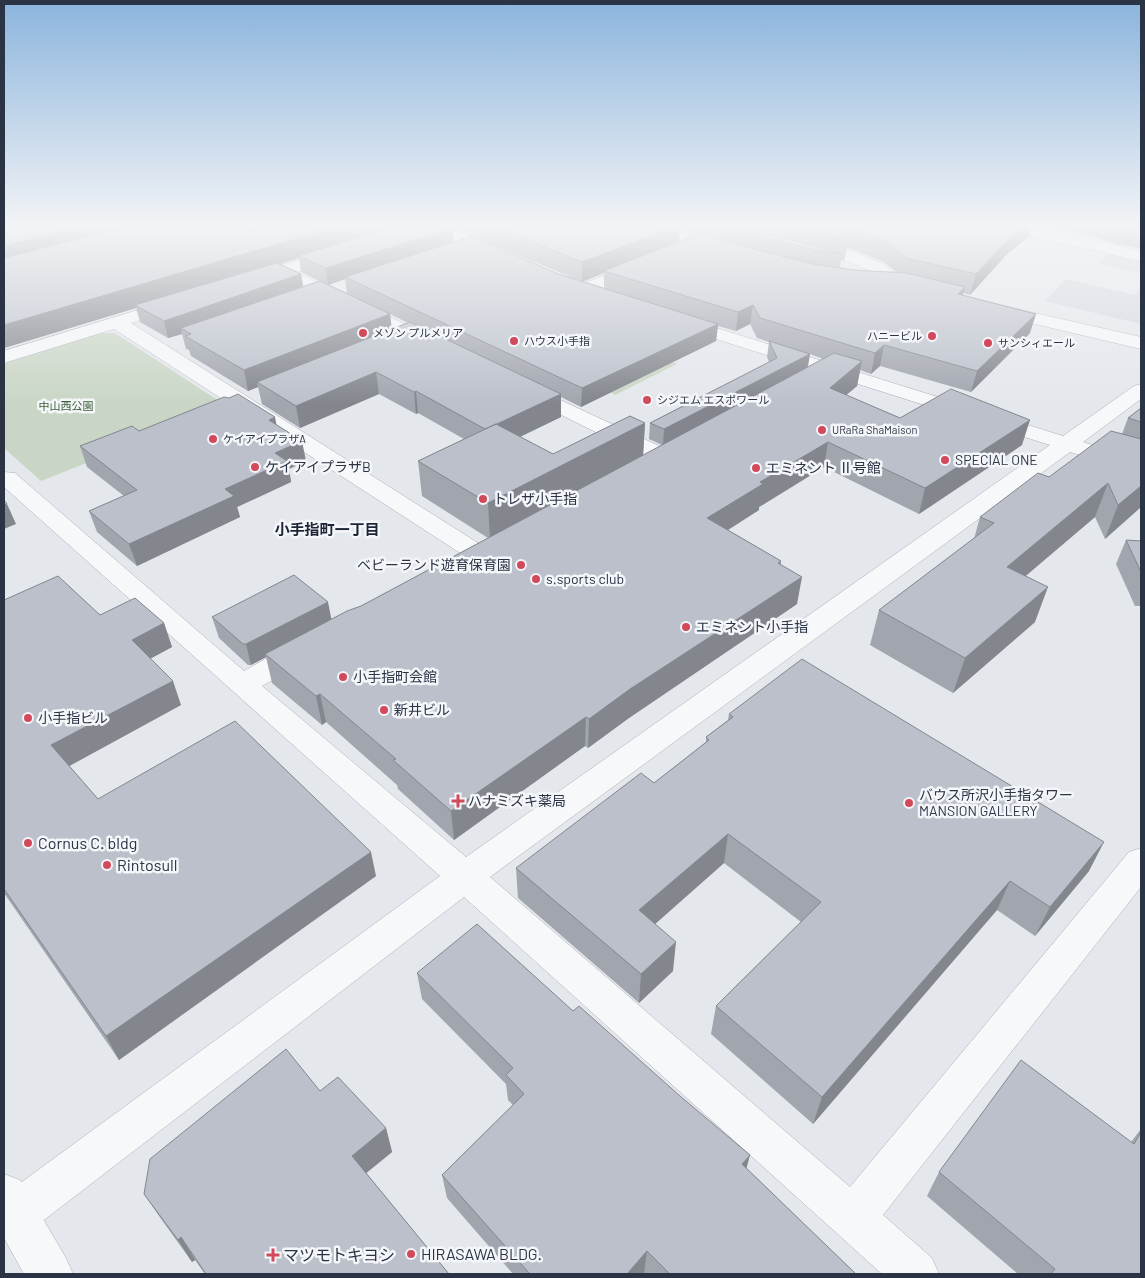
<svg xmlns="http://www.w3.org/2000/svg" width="1145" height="1278" font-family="Barlow,'Noto Sans JP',sans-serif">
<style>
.built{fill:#d2d6de}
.green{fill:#c9d6c5}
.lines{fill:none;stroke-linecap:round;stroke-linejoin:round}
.minor-casing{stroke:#a9aeb7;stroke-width:1}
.tertiary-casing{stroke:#a9aeb7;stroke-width:1}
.minor{fill:#f7f8fa;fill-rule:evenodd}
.tertiary{fill:#f7f8fa;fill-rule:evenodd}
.wall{fill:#a1a5ae;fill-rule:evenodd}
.shaded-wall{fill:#83868d}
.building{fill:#bbc0ca;stroke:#83868d}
.poi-dot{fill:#d1495b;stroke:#f4f6f9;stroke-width:2}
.labels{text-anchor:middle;stroke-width:5;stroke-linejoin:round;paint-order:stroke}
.far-poi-label{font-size:11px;fill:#2b3445;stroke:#f4f6f9;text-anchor:start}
.far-park-label{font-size:11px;fill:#3f6138;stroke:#f4f6f9}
.poi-label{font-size:14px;fill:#2b3445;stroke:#f4f6f9;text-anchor:start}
.neighbourhood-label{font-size:15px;font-weight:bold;fill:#1d2536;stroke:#f4f6f9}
.near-poi-label{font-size:16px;fill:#2b3445;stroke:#f4f6f9;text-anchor:start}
</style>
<rect width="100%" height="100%" fill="#e4e7ec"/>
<!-- built -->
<path class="built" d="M1110,251L1141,258V273L1099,264Z
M1066,279L1135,295L1141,288V324L1045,301Z"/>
<!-- green -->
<path class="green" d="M97,333H115L228,407L41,481L4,448V363Z
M667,360L677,364L615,395L606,390Z"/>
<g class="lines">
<defs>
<path id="minor" d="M420,225H441L502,251L504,254L502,257H490L423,228Z
M635,225H658L726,247L728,250L726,253H714L638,228Z
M734,225H758L856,253L883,264L908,285L906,289C890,293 880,274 866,269C825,251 780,241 737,228Z
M996,225H1024L1141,251V261L1004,230L999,228Z
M337,249L343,251L345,254L343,257L296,272L438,340L440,344L438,348L431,350L424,348L280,276L254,284L248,283L246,279L248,275Z
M637,263L643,265L645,268L643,271L589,294L583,295L577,294L574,290L577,286Z
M174,299L180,300L183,304L180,308L131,323L489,550L492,555L489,560L480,562L471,560L114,329L4,363V351Z
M681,317L1063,436L1134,386L1141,384V399L1083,442L1141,460V474L1070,452L490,877L850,1187L1129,852L1141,848V887L883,1215L932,1258L939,1274H882L464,897L31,1230L15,1236L4,1232V1195L440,876L4,487V472L15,473L244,671C264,661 290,639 312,645L316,652L312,659L262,686L466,857L1050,445L675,326L672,322L675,318Z
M528,385L672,452L675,457L672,462L664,464L656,462L521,395L518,391L521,387Z"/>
<path id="tertiary" d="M999,305L1141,337V349L993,314L990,310L993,306Z
M4,1174L20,1180L66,1258L73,1274H24L4,1238Z"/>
</defs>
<!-- minor casing -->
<use href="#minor" class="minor-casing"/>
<!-- tertiary casing -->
<use href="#tertiary" class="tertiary-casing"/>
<!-- minor -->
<use href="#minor" class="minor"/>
<!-- tertiary -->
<use href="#tertiary" class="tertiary"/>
</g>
<!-- wall -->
<path class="wall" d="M4,225H1031L1028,237L1007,254L970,295L963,293V295L1030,333L971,392L880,366L871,374L860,370L857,386L846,395L900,418L1022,445L919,514L824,467L759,507V510L728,530L781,561V565L797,604L629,718L588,748L585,746L454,840L398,789L397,785L326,722L322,725L272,683L266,657L251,665H248L219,638L212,617L331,619L361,606L488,538L422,496L418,461L464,439L418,413L416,414L379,394L300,428L262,404L258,387L248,391L191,356L189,350L186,349L182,334L168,338L140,322L136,308L4,348ZM448,226L573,278L454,242ZM680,230L695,235L679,241ZM847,248L857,251L884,262L896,272L854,270L840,268L841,260L844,261ZM299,258L301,272L319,281L303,286L301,274L280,264ZM604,273V288L583,281ZM345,279L347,293L329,285ZM390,314L408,323L392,329ZM750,324L757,338L769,342L767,357L769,362L650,423L649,439L662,445L643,455L645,423L553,454L520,437L561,417V397L581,407L716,341L718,326L736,331ZM810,354L823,359L808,367Z
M1032,225H1141V247L1138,248L1117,244L1061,228L1056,230Z
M1141,408V507L1105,539L1095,517L1025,576L1035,622L953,693L870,645L879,610L974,539L980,517L1049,477L1122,434L1128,418Z
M276,424L306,461L289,469L291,482L237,507L240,517L137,566L97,532L89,511L124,496L87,467L80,446L139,431Z
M1126,540L1141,541V606H1135L1116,564Z
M4,600L100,615L164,623L172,647L150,659L181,705L69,766L98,799L376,876L119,1060L4,893Z
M729,714L1089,871L1035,936L997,910L813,1124L711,1034L716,1006L801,922L724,863L655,924L673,971L639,1003L518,898L516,868L654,783L706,742V737L728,720Z
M417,973L746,1168L856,1274H646L644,1273L643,1274H513L447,1198L442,1175L513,1105L508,1100L506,1084L422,999Z
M320,1091L386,1128L392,1152L366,1173L449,1274H205L195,1260L192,1262L159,1216L144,1194Z
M1141,1129V1274H1018L927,1196L939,1172L1131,1142Z"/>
<!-- shaded-wall -->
<path class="shaded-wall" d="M83,225H159L4,267V246Z
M342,225H407L298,256L299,258L139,307L135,305L136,308L4,348V325Z
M680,225L679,244L604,271V273L582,282V262Z
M1025,225H1031L1028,237L1007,254L970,295L976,274L1012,235Z
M1057,225H1061V228L1056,230Z
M453,228L454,244L345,277V279L328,285L326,268Z
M1141,240V247L1138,248Z
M301,274L304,291L181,328L182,334L168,338L164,321Z
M965,287L960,306L958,294Z
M753,305L750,324L736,331L738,312Z
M390,314L392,334L257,382L258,387L248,391L244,370Z
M1036,314L1030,333L971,392L977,371Z
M718,324L716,341L581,407L582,388Z
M884,345L880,366L871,374L875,353Z
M810,354L807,369L663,446L664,429Z
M862,361L857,386L825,413L830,388Z
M376,372L379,394L300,428L296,406Z
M416,391L418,413L416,414L414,392Z
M561,394V417L488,452L486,429Z
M275,417L279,438L269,420Z
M1030,420L1022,445L919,514L925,488Z
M645,423L643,457L490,539L488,503Z
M302,441L306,461L289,469L291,482L237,507L240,517L137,566L129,544L225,489L275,453Z
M828,442L824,467L759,507V510L704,545L707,518L760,482Z
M1108,483L1095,517L995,602L1007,567Z
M1141,486V507L1105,539L1118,505Z
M7,504L16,524L4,529V505Z
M802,577L797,604L629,718L588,748L589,719L630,689Z
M1048,587L1035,622L953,693L965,658Z
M328,602L332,622L265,654L266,657L251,665L246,644Z
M164,623L172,647L140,664L132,640Z
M173,681L181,705L62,770L51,745Z
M320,694L326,722L322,725L316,696Z
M586,717L585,746L454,840L451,811Z
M728,834L724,863L637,940L639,910Z
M1104,842L1089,871L1035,936L1050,907Z
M371,852L376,876L119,1060L106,1036Z
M1010,881L997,910L813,1124L822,1097Z
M676,942L673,971L639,1003L641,974Z
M386,1128L392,1152L359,1179L352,1156Z
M750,1155L744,1178L742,1164Z
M181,1237L195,1260L192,1262L178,1240Z
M647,1251L644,1273L643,1274H627Z"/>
<!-- building -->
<path class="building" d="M4,225H83L4,246Z
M132,225H342L4,325V258Z
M399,225H446L453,228L326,268L298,256Z
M490,225H680L582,262Z
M724,225H738L842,254L814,250L747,232Z
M786,225H788L848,242Z
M834,225H1025L1012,235L976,274L906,258L888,243L860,232Z
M1124,225H1141V229Z
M700,233L758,250L813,264L854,270L906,273L965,287L958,294L1036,314L977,371L884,345L875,353L760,318L753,305L738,312L604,271Z
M472,236L558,274L718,324L582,388L345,277Z
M277,263L301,274L164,321L135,305Z
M320,281L390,314L244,370L185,336L191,334L181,328Z
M410,322L561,394L497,424H496L485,429L416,391L414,392L376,372L296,406L257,382Z
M769,341L810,354L664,429L650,423L777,358Z
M834,353L862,361L830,388L900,418L951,389L1030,420L925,488L828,442L760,482L763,484L707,518L781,561L778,563L802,577L630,689L589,719L586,717L451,811L393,760L396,759L320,694L316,696L265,654L347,611L361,606Z
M238,394L275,417L269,420L302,441L275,453L287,461L225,489L234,496L129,544L89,511L137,490L80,446L132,426L139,431L224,397L229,398Z
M1141,408V422L1128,418Z
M630,416L645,423L488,503L418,461L496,424L553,454Z
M1111,431L1141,439V486L1118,505L1108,483L1007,567L1048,587L965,658L879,610L994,523L980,517L1038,473L1049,477Z
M4,500L7,504L4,505Z
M1126,540L1141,541V572Z
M294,575L328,602L246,644H243L212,617Z
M58,576L100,615L135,598L164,623L132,640L173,681L51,745L98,799L235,721L371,852L106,1036L4,889V600Z
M802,659L1104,842L1050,907L1010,881L822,1097L716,1006L821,902L728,834L639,910L676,942L641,974L516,868L641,773L654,783L709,740L706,737L733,717L729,714Z
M477,924L573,1011L579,1006L680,1096L750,1155L742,1164L856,1274H670L647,1251L627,1274H530L442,1175L524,1094L506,1075L513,1068L417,973Z
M286,1049L320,1091L338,1077L386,1128L352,1156L449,1274H206L181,1237L178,1240L144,1194L150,1159Z
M1021,1060L1134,1144L1141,1132V1274H1051L1055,1269L939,1172Z"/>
<!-- sky -->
<linearGradient id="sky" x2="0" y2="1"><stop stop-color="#8bb4dd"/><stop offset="0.56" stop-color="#f3f4f6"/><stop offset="1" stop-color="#f3f4f6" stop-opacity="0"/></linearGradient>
<rect width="1145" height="404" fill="url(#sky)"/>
<!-- markers -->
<g class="poi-dot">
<circle cx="363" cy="333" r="5"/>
<circle cx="932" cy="336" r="5"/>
<circle cx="514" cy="341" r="5"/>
<circle cx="988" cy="343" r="5"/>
<circle cx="647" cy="400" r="5"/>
<circle cx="822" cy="430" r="5"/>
<circle cx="213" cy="439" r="5"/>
<circle cx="945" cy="460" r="5"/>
<circle cx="255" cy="467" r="5"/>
<circle cx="756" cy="468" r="5"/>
<circle cx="483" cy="499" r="5"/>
<circle cx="521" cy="565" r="5"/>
<circle cx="536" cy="579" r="5"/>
<circle cx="686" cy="627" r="5"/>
<circle cx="343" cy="677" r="5"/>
<circle cx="384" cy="710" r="5"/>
<circle cx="28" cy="718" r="5"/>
<path d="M455.5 793.5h5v5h5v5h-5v5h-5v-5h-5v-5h5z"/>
<circle cx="909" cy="803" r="5"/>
<circle cx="28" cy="843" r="5"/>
<circle cx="107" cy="865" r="5"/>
<circle cx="411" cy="1254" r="5"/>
<path d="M270.5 1247.5h5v5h5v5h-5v5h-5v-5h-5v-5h5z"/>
</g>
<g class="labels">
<!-- far-poi labels -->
<g class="far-poi-label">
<text x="373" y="337">メゾン プルメリア</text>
<text x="922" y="340" text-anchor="end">ハニービル</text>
<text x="524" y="345">ハウス小手指</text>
<text x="998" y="347">サンシィエール</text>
<text x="657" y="404">シジエム エスポワール</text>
<text x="832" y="434">URaRa ShaMaison</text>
<text x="223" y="443">ケイアイプラザA</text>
</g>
<!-- far-park labels -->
<g class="far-park-label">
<text x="66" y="410">中山西公園</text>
</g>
<!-- poi labels -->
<g class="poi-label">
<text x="955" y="465">SPECIAL ONE</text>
<text x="265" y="472">ケイアイプラザB</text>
<text x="766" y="473">エミネント Ⅱ号館</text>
<text x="493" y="504">トレザ小手指</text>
<text x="511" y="570" text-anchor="end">ベビーランド遊育保育園</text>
<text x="546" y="584">s.sports club</text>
<text x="696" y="632">エミネント小手指</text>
<text x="353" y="682">小手指町会館</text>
<text x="394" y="715">新井ビル</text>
<text x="38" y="723">小手指ビル</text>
<text x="919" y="800">バウス所沢小手指タワー<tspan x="919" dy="16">MANSION GALLERY</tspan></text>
<text x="468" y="806">ハナミズキ薬局</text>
</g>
<!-- neighbourhood labels -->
<g class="neighbourhood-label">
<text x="327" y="535">小手指町一丁目</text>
</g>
<!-- near-poi labels -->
<g class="near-poi-label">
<text x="38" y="849">Cornus C. bldg</text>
<text x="117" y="871">Rintosull</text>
<text x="421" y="1260">HIRASAWA BLDG.</text>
<text x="283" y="1261">マツモトキヨシ</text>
</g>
</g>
<!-- border -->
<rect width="1145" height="1278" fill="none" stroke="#2b3445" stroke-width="10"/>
</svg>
